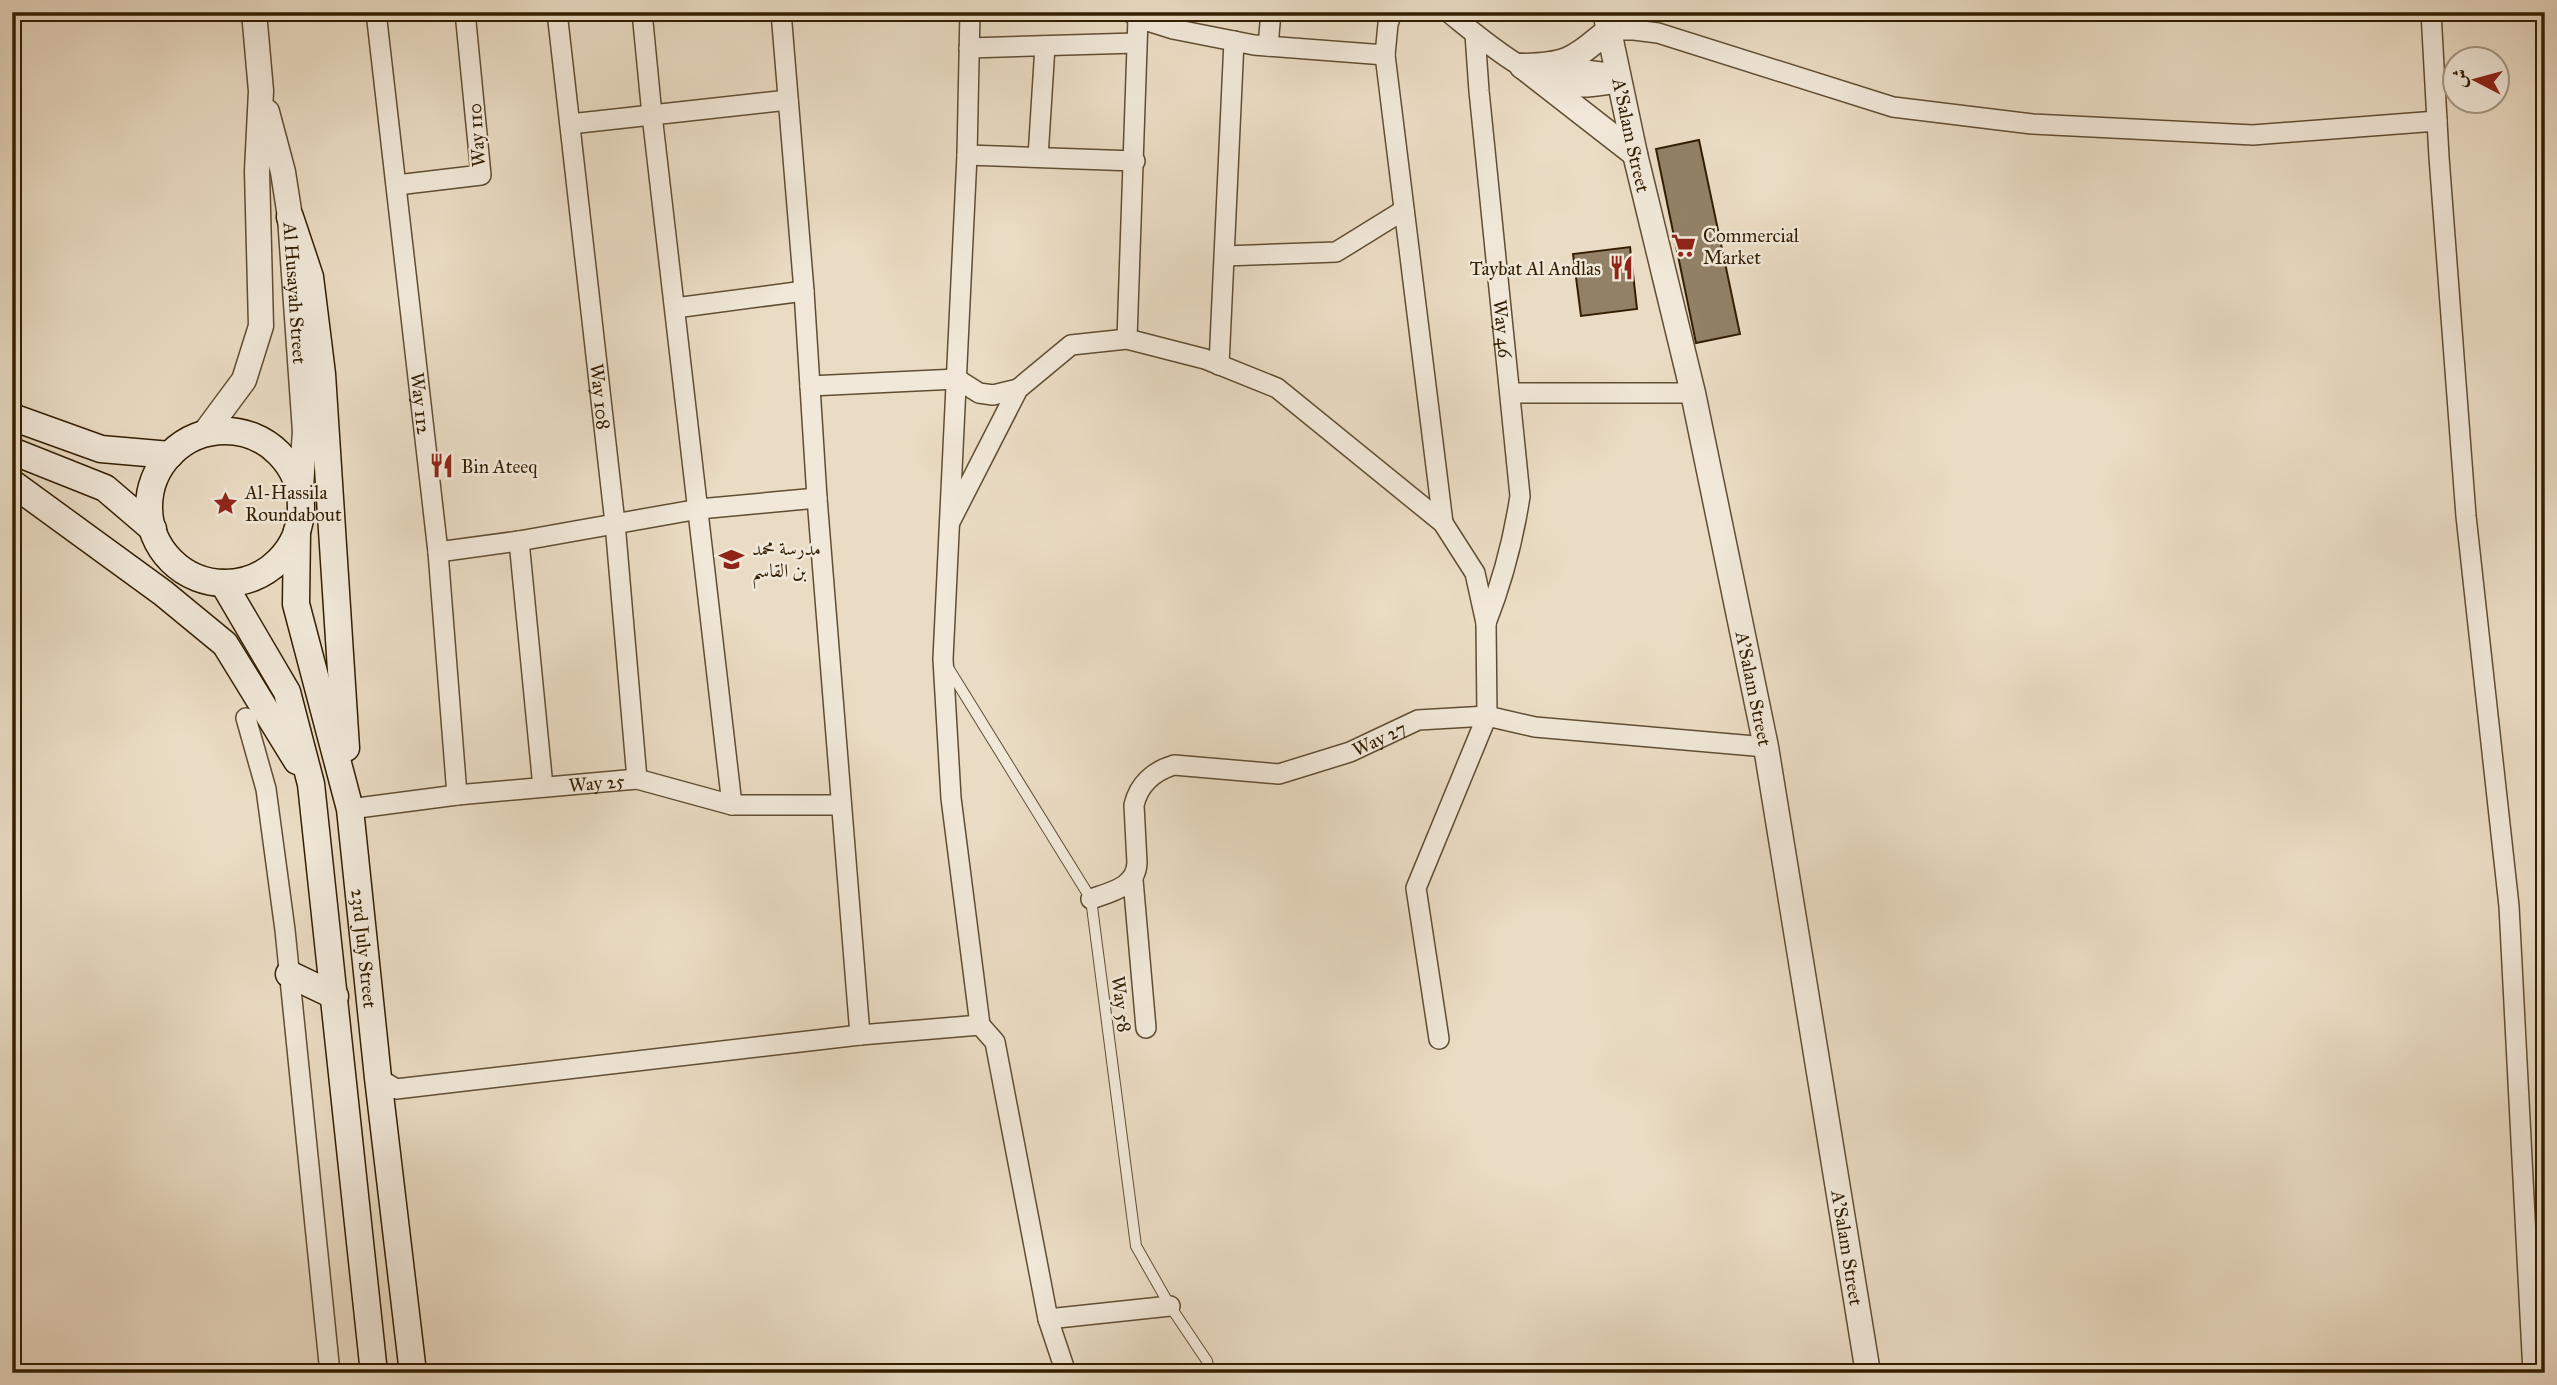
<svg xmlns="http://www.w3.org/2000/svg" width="2557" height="1385" font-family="'IM FELL Great Primer',Amiri,serif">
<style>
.building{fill:#928166;stroke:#331e01;stroke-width:2}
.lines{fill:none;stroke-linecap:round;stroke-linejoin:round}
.service-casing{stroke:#614e32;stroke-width:12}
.minor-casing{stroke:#614e32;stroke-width:22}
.tertiary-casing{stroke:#614e32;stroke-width:27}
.secondary-casing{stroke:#331e01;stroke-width:29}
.service{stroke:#f1e8d9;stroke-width:10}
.minor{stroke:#f1e8d9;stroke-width:19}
.tertiary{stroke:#f1e8d9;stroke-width:24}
.secondary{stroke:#f1e8d9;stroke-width:26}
.labels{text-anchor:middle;stroke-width:5;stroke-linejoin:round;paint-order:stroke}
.street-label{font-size:19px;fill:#331e01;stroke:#f1e8d9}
.poi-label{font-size:19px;fill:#331e01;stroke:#f1e8d9;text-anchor:start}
</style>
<rect width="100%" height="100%" fill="#eadcc4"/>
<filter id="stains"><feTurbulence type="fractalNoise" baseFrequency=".00286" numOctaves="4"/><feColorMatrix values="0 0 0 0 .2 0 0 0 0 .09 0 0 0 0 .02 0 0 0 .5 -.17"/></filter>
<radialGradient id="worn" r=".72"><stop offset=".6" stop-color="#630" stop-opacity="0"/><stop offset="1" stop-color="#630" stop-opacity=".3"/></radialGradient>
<!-- building -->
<path class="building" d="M1699,140L1740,334L1696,343L1656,149Z
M1630,247L1637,309L1581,316L1573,254Z"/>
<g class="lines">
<defs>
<path id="service" d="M947,666L1091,899L1136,1246L1170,1306L1207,1361L1209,1373"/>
<g id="minor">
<path id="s1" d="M376,12L438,552L457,795"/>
<path id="s2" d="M557,12L615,523L637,779"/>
<path d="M642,12L652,115L732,805"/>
<path d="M781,12L804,291L817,498L860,1035"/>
<path d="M970,12L967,155L943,659L951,798L980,1025"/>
<path d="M1130,12L1138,18L1173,29L1254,45L1385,55"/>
<path d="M1392,12L1388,24L1385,55L1443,523"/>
<path d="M1448,12C1482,39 1537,88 1583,87C1595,87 1608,84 1620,83"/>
<path d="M2431,12L2439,157L2466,516L2509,906L2533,1373"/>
<path d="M1609,30H1634L1658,33L1893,107L2032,124L2253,135L2437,121"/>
<path id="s3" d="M1475,34L1479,91L1520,496C1513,542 1503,580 1486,623"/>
<path d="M1268,46L1271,12"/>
<path d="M969,48L1136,43"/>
<path d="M1552,66L1601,72L1620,83"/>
<path d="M570,124L788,100"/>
<path d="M967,155L1135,161"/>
<path d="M1038,157L1045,46"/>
<path d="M397,185L481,175L465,12"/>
<path d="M1225,256L1336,252L1404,210"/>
<path d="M675,308L804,291"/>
<path d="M1127,339L1138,18"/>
<path d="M1219,365L1234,41"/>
<path d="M810,386L957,379L979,393L993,395L1018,389"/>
<path d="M1510,393H1693"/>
<path d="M950,522L1018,389L1071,345L1127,339L1205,359L1277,388L1443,523L1475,573L1486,623L1487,716L1416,888L1439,1039"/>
<path d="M519,541L543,787"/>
<path d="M438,552L519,541L699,509L817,498"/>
<path d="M246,718L266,789L285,930L330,1373"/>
<path id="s4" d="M350,809L457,795L637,779L732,805H841"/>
<path d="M1133,880L1146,1028"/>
<path id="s5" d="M1091,899C1111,892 1136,887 1137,863L1134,805C1139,784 1154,771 1174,765L1279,774L1350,752L1418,720L1487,716L1535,727L1766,747"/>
<path d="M378,1078L396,1089L860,1035L980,1025L995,1042L1048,1319L1066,1373"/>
<path d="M1048,1319L1170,1306"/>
</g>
<g id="tertiary">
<path id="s6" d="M1605,12L1635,154L1693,393L1766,747L1868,1373"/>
<path d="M1522,66L1635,154"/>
<path d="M1522,66C1570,65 1573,59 1609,30"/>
<path id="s7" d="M267,112L283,172L290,217L305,432L300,498"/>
<path d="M204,434L244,380L261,326L257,171L261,91L254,12"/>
</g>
<g id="secondary">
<path d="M290,217L310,277L322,374L346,748"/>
<path d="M12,417L101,449L170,455"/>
<circle cx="225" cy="507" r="76"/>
<path d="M12,451L105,488L153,529"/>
<path d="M12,483L163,593L225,644L297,761"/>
<path id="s8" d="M297,531L296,604L350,809L378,1078L413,1373"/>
<path d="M223,583L287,692L311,784L374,1373"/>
<path d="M289,974L335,996"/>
</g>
</defs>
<!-- service casing -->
<use href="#service" class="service-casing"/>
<!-- minor casing -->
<use href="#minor" class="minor-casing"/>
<!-- tertiary casing -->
<use href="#tertiary" class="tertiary-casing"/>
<!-- secondary casing -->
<use href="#secondary" class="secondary-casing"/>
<!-- service -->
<use href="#service" class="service"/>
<!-- minor -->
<use href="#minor" class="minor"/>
<!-- tertiary -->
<use href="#tertiary" class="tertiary"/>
<!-- secondary -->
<use href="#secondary" class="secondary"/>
</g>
<!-- icons -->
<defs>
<symbol id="supermarket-bare" viewBox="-9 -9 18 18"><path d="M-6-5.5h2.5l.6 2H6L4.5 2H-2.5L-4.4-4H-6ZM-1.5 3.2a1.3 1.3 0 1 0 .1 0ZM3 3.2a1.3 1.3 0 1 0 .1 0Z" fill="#8f2418" stroke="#f1e8d9" stroke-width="2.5" paint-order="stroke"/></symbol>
<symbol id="restaurant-bare" viewBox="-9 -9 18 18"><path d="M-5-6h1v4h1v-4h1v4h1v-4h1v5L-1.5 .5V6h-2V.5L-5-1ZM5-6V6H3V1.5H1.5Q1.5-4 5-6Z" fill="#8f2418" stroke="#f1e8d9" stroke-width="2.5" paint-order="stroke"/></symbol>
<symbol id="sight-bare" viewBox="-9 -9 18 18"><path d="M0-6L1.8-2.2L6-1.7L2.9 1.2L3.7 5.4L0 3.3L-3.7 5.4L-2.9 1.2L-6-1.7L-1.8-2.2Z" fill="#8f2418" stroke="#f1e8d9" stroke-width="2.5" paint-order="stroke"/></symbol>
<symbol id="university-bare" viewBox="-9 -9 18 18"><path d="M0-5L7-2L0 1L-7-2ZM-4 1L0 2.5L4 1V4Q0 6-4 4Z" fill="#8f2418" stroke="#f1e8d9" stroke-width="2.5" paint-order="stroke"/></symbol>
</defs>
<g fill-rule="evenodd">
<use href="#supermarket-bare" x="1666" y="228" width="35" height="35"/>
<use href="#restaurant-bare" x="1604" y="250" width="35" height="35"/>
<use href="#restaurant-bare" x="424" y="448" width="35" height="35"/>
<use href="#sight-bare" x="208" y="486" width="35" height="35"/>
<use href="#university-bare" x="714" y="542" width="35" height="35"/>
</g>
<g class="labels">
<!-- street labels -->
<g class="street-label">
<text transform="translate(476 135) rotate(-94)" y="7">Way 110</text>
<text dy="7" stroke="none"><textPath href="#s6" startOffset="126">A'Salam Street</textPath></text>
<text dy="7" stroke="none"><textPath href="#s7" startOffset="184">Al Husayah Street</textPath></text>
<text dy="7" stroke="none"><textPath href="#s3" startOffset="296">Way 46</textPath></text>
<text dy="7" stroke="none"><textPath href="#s2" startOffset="387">Way 108</textPath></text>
<text dy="7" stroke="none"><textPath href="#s1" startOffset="394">Way 112</textPath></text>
<text dy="7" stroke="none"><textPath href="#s6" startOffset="693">A'Salam Street</textPath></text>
<text dy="7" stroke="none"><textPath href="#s5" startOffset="392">Way 27</textPath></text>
<text dy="7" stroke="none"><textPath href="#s4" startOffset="248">Way 25</textPath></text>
<text dy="7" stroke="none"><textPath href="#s8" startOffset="425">23rd July Street</textPath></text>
<text transform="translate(1122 1004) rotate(83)" y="7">Way 58</text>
<text dy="7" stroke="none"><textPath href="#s6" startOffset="1260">A'Salam Street</textPath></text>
</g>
<!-- poi labels -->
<g class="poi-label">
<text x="1703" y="242">Commercial<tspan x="1703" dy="22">Market</tspan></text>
<text x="1601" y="275" text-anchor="end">Taybat Al Andlas</text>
<text x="461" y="473">Bin Ateeq</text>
<text x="245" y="499">Al-Hassila<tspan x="245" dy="22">Roundabout</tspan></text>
<text x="752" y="555">مدرسة محمد<tspan x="752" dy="22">بن القاسم</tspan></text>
</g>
</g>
<!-- margin -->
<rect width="2557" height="1385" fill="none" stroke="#eadcc4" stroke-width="42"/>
<rect x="14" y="14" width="2529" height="1357" fill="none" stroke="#331e01" stroke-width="3.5"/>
<rect x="21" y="21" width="2515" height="1343" fill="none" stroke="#331e01" stroke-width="2"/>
<!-- north arrow -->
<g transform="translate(2476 80) rotate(276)"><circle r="33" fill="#f1e8d9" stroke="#a59783" stroke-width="2"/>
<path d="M0-5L12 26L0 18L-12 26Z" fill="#8f2418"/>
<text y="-10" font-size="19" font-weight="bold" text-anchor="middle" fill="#331e01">ش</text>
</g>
<rect width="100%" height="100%" filter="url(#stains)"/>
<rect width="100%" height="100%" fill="url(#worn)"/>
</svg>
